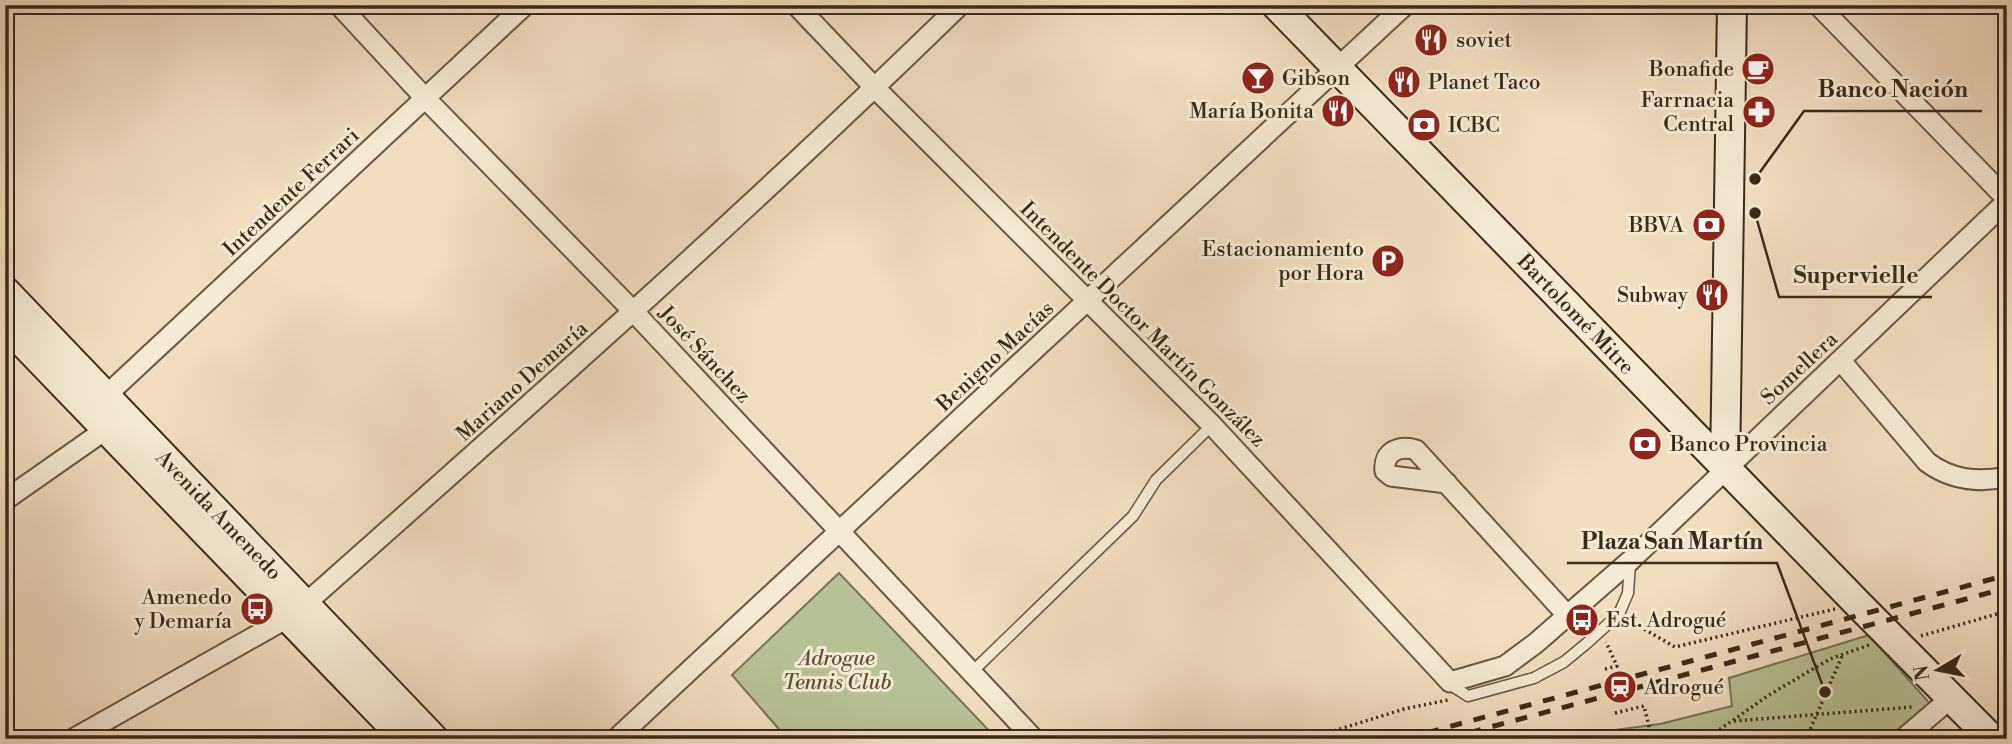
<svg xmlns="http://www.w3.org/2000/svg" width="2012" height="744" font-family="'Libre Bodoni',serif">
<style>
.green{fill:#b7c294;stroke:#787657;stroke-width:2}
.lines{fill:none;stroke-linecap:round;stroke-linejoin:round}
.lane-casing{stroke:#665843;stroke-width:13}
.street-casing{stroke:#665843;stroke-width:23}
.secondary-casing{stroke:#382b1a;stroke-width:32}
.path{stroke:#382b1a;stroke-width:3.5;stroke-dasharray:2 3.5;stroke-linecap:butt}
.lane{stroke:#f5ead5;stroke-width:10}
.street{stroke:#f5ead5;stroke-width:19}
.secondary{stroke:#f5ead5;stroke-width:28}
.rail{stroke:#382b1a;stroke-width:5;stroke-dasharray:12 12;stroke-linecap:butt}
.labels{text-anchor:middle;stroke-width:6;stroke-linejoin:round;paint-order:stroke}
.poi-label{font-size:21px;fill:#382b1a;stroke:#f5ead5;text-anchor:start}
.street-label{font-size:21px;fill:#382b1a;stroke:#f5ead5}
.park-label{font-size:21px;font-style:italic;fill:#585138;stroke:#f5ead5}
.leader{fill:none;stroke:#382b1a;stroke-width:2.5}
.callout-dot{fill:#382b1a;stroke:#f5ead5;stroke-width:2.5}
.callout-label{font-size:23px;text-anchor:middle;font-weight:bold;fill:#382b1a;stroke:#f5ead5;stroke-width:6;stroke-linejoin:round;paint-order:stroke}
</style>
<rect width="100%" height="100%" fill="#f0debf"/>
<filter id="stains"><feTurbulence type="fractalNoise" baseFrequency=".00286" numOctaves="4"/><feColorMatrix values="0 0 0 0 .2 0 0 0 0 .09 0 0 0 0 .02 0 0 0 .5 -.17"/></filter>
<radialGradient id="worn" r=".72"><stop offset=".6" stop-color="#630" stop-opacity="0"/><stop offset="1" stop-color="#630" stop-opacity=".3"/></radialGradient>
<!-- green -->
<path class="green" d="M839,573L997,739H780L784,735L732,675Z
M1869,635L1932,706L1891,739H1547L1660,724L1732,706L1729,678Z"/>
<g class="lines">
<defs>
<path id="lane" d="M972,672L1133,516L1156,480L1212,425
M1451,682L1454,687L1468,696L1534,678L1564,662L1587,643L1619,614L1628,593L1630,563"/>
<path id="street" d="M339,5L425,98L634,312L1034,739
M796,5L875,88L1212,425L1450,682L1505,666L1536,643L1631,560L2007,201
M1818,5L2007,199
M1841,361L1927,462C1951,480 1977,483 2007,477
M97,404L525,5
M1447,483L1391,476L1385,471C1383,451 1400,445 1416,450L1567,615
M5,500L115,423
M73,739L289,617L305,604C526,408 748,212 960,5
M616,739L1405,5
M1903,739L1951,698"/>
<path id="secondary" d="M1276,5L1858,604L1992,739
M5,291L434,739
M5,324L405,739
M1725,468L1732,5"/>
</defs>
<!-- lane casing -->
<use href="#lane" class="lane-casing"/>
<!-- street casing -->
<use href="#street" class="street-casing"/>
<!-- secondary casing -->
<use href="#secondary" class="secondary-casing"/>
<!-- path -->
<path class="path" d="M1630,621L1675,647L1835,609
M1921,636L2007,611
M1605,669L1617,666L1606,642
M1615,713L1644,706L1652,739
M1734,721L1912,707
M1308,739L1404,709L1448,700
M1706,739L1769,695L1830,659L1869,645
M1806,739L1843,654"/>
<!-- lane -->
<use href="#lane" class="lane"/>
<!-- street -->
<use href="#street" class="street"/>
<!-- secondary -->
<use href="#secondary" class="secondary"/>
<!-- rail -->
<path class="rail" d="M1404,739L2007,575
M1446,739L2007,588"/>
</g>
<!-- icons -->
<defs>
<symbol id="restaurant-disc" viewBox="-11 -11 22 22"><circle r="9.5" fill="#8f2418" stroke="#f5ead5"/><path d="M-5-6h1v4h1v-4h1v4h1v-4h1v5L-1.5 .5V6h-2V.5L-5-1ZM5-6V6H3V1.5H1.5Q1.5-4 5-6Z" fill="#fff"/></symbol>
<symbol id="cafe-disc" viewBox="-11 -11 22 22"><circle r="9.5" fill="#8f2418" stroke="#f5ead5"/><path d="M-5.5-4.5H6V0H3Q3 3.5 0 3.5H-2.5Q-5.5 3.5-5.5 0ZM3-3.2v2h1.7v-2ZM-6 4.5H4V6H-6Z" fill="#fff"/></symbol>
<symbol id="bar-disc" viewBox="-11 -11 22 22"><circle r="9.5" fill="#8f2418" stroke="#f5ead5"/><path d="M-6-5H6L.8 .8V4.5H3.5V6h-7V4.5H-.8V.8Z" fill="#fff"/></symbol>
<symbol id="pharmacy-disc" viewBox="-11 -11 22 22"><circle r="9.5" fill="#8f2418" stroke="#f5ead5"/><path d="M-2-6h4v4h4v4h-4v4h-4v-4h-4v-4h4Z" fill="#fff"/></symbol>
<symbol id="bank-disc" viewBox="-11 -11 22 22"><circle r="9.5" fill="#8f2418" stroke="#f5ead5"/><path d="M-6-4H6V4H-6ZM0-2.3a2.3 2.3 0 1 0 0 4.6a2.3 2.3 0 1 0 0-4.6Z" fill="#fff"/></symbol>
<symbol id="parking-disc" viewBox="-11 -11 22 22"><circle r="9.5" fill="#8f2418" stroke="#f5ead5"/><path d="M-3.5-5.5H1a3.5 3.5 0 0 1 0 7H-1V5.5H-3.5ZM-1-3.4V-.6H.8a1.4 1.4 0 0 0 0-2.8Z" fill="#fff"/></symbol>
<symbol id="bus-disc" viewBox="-11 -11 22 22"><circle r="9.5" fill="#8f2418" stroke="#f5ead5"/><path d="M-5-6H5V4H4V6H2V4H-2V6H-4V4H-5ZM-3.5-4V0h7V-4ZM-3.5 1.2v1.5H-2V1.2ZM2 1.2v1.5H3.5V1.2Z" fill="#fff"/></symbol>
<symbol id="station-disc" viewBox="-11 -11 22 22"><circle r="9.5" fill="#8f2418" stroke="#f5ead5"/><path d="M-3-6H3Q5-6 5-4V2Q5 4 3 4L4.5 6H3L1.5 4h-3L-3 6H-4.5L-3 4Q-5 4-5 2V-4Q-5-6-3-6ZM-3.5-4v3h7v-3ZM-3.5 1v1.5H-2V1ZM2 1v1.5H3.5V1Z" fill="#fff"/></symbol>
</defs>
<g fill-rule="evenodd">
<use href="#restaurant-disc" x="1412" y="21" width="38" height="38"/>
<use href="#cafe-disc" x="1739" y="50" width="38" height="38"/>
<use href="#bar-disc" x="1239" y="59" width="38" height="38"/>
<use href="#restaurant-disc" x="1385" y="63" width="38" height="38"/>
<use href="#restaurant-disc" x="1319" y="92" width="38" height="38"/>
<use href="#pharmacy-disc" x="1740" y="93" width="38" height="38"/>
<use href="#bank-disc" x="1405" y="106" width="38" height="38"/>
<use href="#bank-disc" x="1690" y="206" width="38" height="38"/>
<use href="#parking-disc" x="1369" y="242" width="38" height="38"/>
<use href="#restaurant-disc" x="1693" y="276" width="38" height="38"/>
<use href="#bank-disc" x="1626" y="425" width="38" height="38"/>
<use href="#bus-disc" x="238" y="590" width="38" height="38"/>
<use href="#bus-disc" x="1563" y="601" width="38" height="38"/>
<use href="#station-disc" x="1601" y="668" width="38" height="38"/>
</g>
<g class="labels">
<!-- poi labels -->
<g class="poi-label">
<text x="1456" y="47">soviet</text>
<text x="1734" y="76" text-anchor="end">Bonafide</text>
<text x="1282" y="85">Gibson</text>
<text x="1428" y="89">Planet Taco</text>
<text x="1734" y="107" text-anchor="end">Farrnacia<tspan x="1734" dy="24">Central</tspan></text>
<text x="1314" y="118" text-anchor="end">María Bonita</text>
<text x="1448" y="132">ICBC</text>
<text x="1684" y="232" text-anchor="end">BBVA</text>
<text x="1364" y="256" text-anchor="end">Estacionamiento<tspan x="1364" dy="24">por Hora</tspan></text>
<text x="1688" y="302" text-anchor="end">Subway</text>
<text x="1670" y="451">Banco Provincia</text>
<text x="232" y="604" text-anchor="end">Amenedo<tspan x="232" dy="24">y Demaría</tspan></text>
<text x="1606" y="627">Est. Adrogué</text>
<text x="1644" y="694">Adrogué</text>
</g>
<!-- street labels -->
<g class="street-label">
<text transform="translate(291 192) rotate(-43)" y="7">Intendente Ferrari</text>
<text transform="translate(1576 314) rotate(46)" y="7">Bartolomé Mitre</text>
<text transform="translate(1143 324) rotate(45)" y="7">Intendente Doctor Martín González</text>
<text transform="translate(705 354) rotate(47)" y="7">José Sánchez</text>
<text transform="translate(995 356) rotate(-43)" y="7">Benigno Macías</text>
<text transform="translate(1799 368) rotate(-43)" y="7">Somellera</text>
<text transform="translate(522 381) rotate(-42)" y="7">Mariano Demaría</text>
<text transform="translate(219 515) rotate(46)" y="7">Avenida Amenedo</text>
</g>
<!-- park labels -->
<g class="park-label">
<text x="837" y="665">Adrogue<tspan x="837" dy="24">Tennis Club</tspan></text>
</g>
</g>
<!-- callouts -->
<path class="leader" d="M1755 179L1804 111H1982M1755 213L1779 297H1932M1825 692L1777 563H1567"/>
<g class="callout-dot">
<circle cx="1755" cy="179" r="7"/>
<circle cx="1755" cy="213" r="7"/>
<circle cx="1825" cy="692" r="7"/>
</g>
<g class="callout-label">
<text x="1893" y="97">Banco Nación</text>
<text x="1856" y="283">Supervielle</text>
<text x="1672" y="549">Plaza San Martín</text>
</g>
<!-- margin -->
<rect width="2012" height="744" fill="none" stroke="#f0debf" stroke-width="28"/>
<rect x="7" y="7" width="1998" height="730" fill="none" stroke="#382b1a" stroke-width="3.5"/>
<rect x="14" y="14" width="1984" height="716" fill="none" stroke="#382b1a" stroke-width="2"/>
<!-- north arrow -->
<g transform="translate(1938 670) rotate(260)" stroke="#f5ead5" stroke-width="5" paint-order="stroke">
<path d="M0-5L12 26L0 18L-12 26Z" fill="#382b1a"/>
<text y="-10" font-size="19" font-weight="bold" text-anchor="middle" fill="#382b1a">N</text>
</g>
<rect width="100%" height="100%" filter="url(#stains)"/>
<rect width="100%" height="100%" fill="url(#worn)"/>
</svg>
